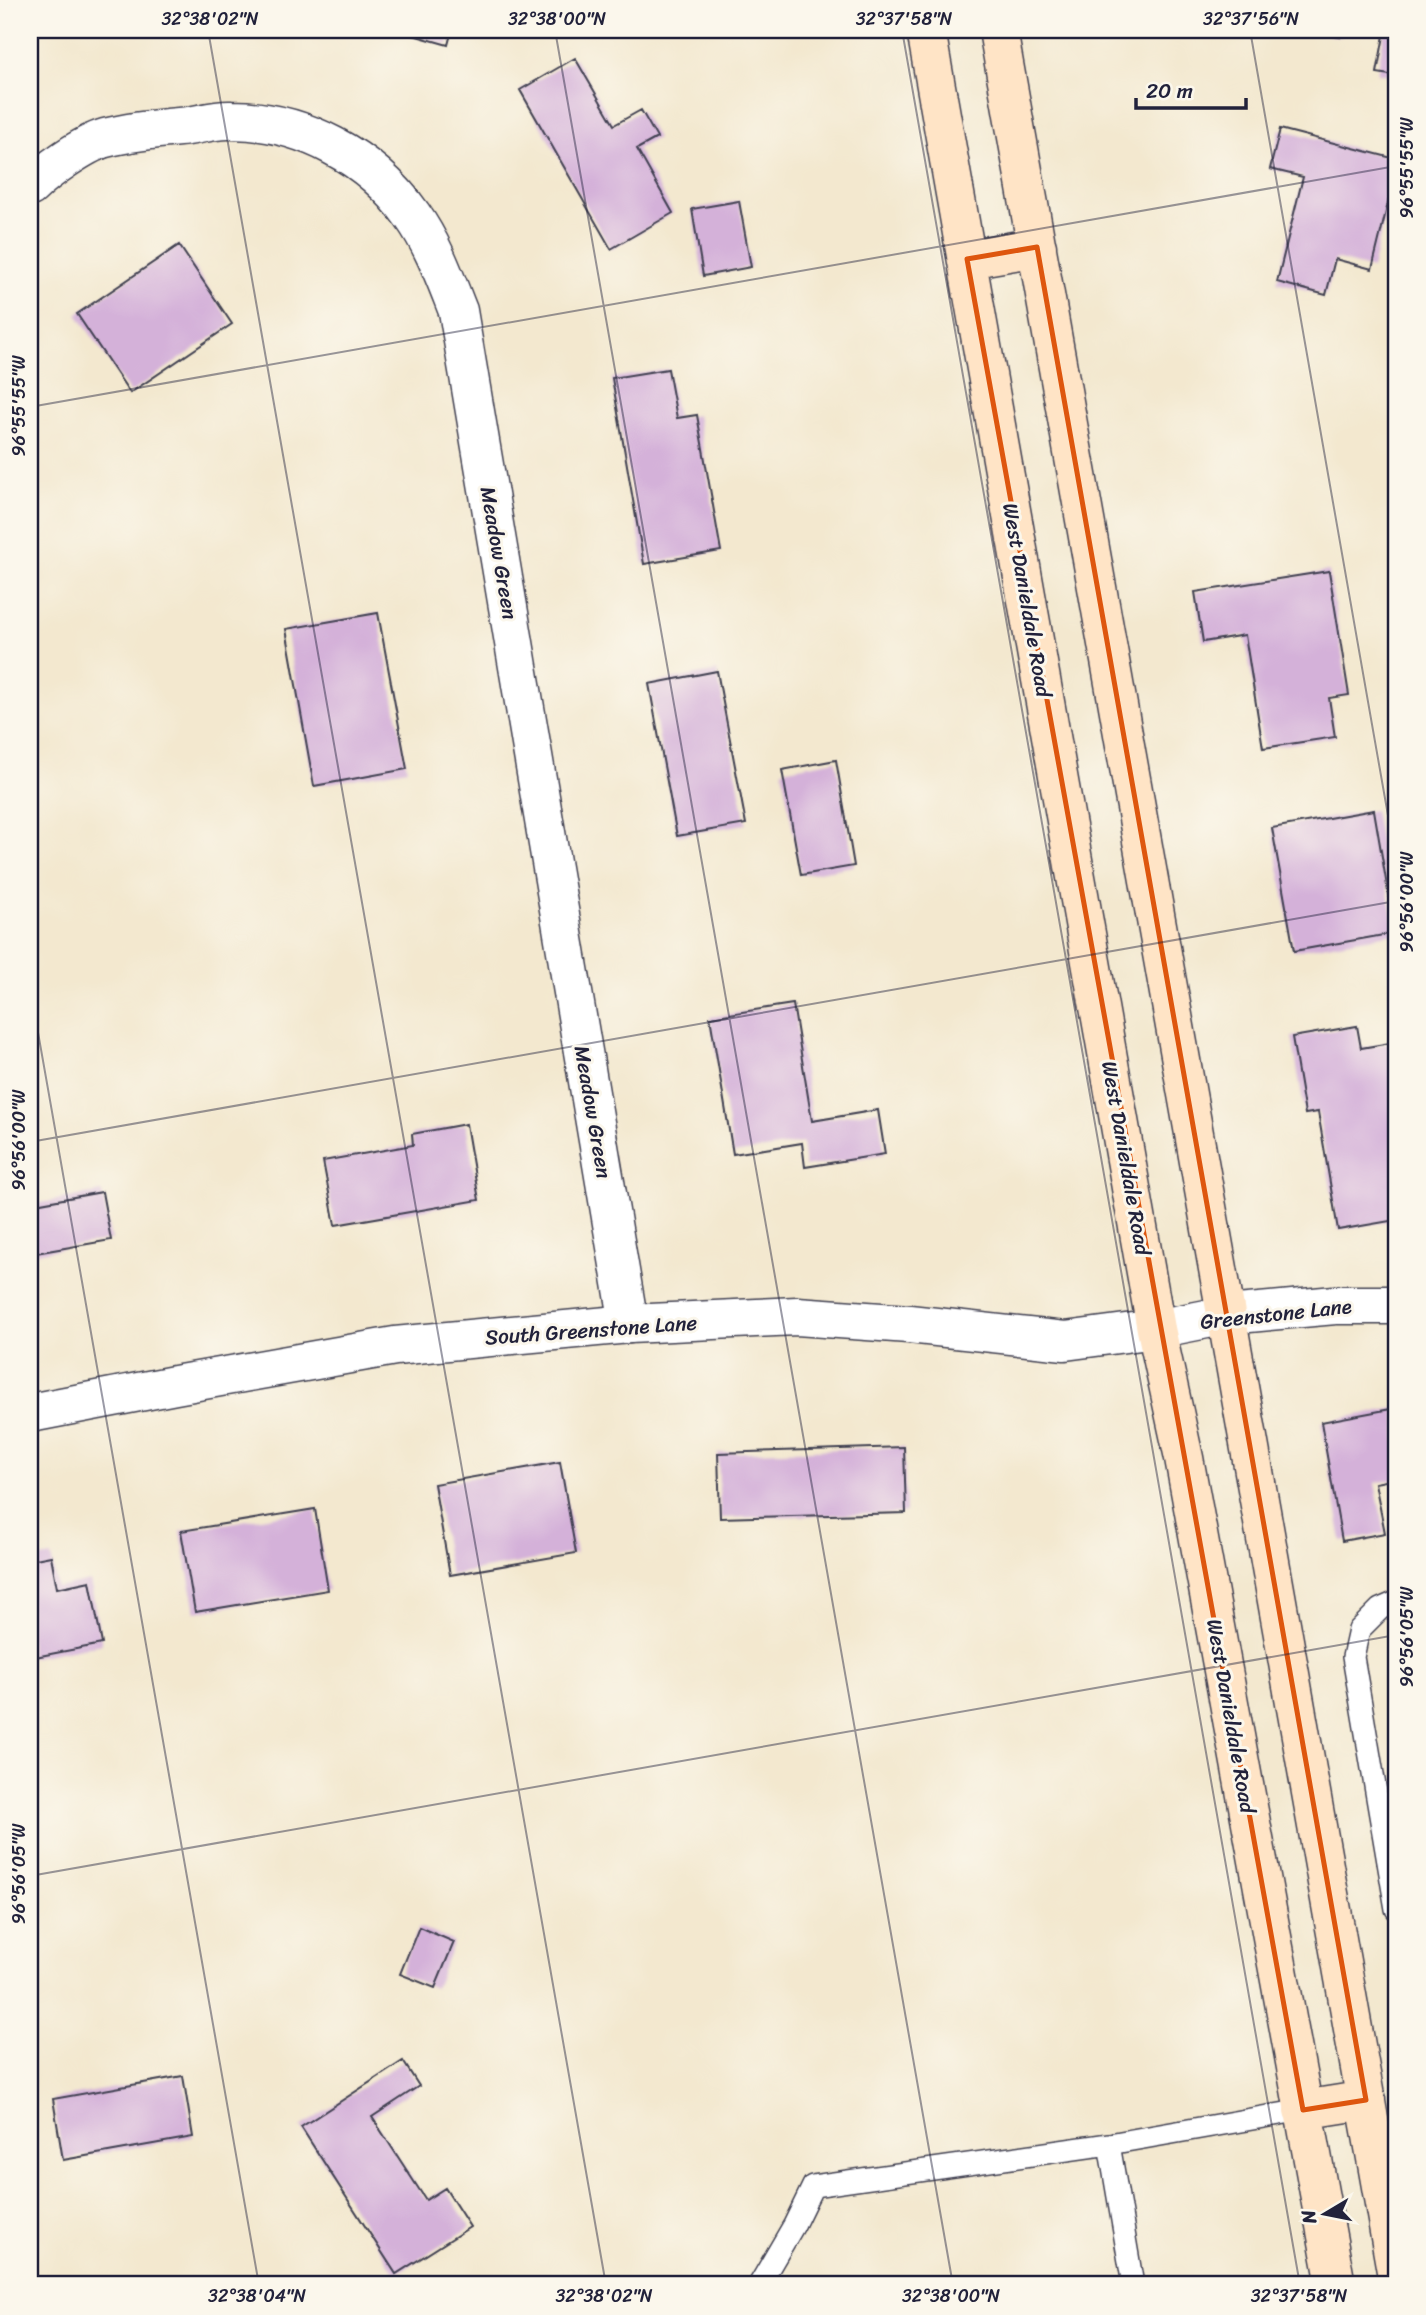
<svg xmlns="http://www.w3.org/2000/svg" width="1426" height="2315" font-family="Sriracha,sans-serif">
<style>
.building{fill:#d4b1d9}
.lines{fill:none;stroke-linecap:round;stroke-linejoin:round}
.service-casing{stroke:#414051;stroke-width:24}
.minor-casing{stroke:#414051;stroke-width:41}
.tertiary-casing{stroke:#414051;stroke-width:41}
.secondary-casing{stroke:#414051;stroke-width:41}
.service{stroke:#fff;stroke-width:21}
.minor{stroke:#fff;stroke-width:38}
.tertiary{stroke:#fff;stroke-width:38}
.secondary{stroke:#ffe4c6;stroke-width:38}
.marked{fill:none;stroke:#de560e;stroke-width:5;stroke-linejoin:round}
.ticks{fill:none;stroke:#22223b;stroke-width:2;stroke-opacity:0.45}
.labels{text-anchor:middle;stroke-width:6;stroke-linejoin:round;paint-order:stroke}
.street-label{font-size:21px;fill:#22223b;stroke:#fbf7ec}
.neatline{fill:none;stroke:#22223b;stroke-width:2.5}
.ticks-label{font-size:18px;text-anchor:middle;fill:#22223b}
</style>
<rect width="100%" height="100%" fill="#fbf7ec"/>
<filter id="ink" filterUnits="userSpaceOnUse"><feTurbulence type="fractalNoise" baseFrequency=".0143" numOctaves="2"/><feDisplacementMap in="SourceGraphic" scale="14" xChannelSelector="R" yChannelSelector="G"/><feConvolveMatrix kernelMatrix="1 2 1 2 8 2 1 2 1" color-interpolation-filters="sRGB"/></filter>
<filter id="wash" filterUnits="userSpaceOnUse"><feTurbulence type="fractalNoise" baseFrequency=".00686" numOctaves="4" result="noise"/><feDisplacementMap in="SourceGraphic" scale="28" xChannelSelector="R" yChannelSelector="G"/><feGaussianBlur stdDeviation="1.57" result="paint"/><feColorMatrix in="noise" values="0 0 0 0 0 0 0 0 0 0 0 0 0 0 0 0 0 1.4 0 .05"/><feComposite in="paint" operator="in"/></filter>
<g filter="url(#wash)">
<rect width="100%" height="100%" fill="#f3e8cf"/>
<g id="blocks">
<!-- building -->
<path class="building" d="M395,30H452L448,45Z
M1302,30H1342L1340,37Z
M1385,30H1396V76L1377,73Z
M575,58L614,125L641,110L657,138L637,149L673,213L611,249L520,90Z
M1280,129L1396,159V170L1372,269L1335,259L1326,295L1277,282L1303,177L1270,169Z
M739,201L751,267L703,276L692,209Z
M179,245L232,324L130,393L77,314Z
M668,369L677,418L697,415L721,551L644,564L612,378Z
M1329,571L1349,695L1329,698L1335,737L1263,748L1245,635L1203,642L1195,592Z
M378,613L407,769L314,786L286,629Z
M717,671L746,824L677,836L649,684Z
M836,760L854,866L801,875L782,770Z
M1374,810L1395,933L1294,951L1272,828Z
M793,1004L812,1121L878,1110L885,1154L805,1167L802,1143L733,1154L710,1017Z
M1357,1026L1361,1048L1396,1042V1220L1338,1230L1318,1112L1305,1114L1292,1037Z
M466,1124L479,1200L335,1225L323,1161L413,1145L412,1134Z
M30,1184L35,1204L102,1192L111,1240L30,1254Z
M1396,1408V1479L1375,1483L1385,1533L1342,1541L1321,1422Z
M904,1447L906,1513L720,1518L718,1453Z
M560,1462L576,1553L450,1575L434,1484Z
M315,1509L328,1590L195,1612L181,1531Z
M51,1556L57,1588L90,1581L102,1644L30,1658V1560Z
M419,1927L454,1942L435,1988L400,1974Z
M403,2061L419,2086L372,2117L426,2200L445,2188L470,2227L396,2274L301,2127Z
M183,2076L193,2137L63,2160L53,2099Z"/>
</g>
</g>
<g filter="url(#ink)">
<use href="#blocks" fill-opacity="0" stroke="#414051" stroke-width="2"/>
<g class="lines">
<defs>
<path id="service" d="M1396,1602L1380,1609L1359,1630L1353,1657L1396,1909
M1109,2144L1133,2285
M759,2285L794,2225L813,2186L1109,2144L1303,2110"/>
<path id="minor" d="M30,187C46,171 84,144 105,138C129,132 155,129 179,127C196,126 214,119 231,120C302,120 371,157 412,215C433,244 445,278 458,311L629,1324
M1156,1329L1227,1315L1335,1305H1396"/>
<path id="tertiary" d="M30,1413L175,1385L395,1346L629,1324L797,1316L909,1324L1065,1341L1156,1329"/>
<path id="secondary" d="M926,30L1156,1329L1184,1458L1336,2285
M998,30L1396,2271
M967,259L1037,247
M1303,2110L1366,2100"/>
</defs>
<!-- service casing -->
<use href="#service" class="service-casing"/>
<!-- minor casing -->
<use href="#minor" class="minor-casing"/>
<!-- tertiary casing -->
<use href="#tertiary" class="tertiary-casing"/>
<!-- secondary casing -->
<use href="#secondary" class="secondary-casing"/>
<!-- service -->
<use href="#service" class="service"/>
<!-- minor -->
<use href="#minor" class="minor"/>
<!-- tertiary -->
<use href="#tertiary" class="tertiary"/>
<!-- secondary -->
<use href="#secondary" class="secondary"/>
</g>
</g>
<!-- marked area -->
<path class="marked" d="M1037,247L1366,2100L1303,2110L967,259Z"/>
<!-- ticks -->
<path class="ticks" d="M208,30L606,2285M555,30L953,2285M902,30L1300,2285M1250,30L1396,861M30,407L1396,166M30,987L259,2285M30,1142L1396,901M30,1876L1396,1635"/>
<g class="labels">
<!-- street labels -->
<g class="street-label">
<text transform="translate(499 553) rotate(80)" y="7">Meadow Green</text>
<text transform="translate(1027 600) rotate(80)" y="7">West Danieldale Road</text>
<text transform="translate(593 1112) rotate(80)" y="7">Meadow Green</text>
<text transform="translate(1126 1158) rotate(80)" y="7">West Danieldale Road</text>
<text transform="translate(1276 1314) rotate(-6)" y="7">Greenstone Lane</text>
<text transform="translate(591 1330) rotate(-4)" y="7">South Greenstone Lane</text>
<text transform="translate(1231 1716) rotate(80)" y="7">West Danieldale Road</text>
</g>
</g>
<!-- margin -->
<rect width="1426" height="2315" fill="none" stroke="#fbf7ec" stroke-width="77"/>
<!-- north arrow -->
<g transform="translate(1325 2214) rotate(260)" stroke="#fbf7ec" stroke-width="5" paint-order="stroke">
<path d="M0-5L12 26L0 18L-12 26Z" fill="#22223b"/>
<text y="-10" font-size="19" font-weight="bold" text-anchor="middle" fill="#22223b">N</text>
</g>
<!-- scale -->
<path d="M1136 98v10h110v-10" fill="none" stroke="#22223b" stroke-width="3.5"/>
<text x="1146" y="98" font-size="21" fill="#22223b" stroke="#fbf7ec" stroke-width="5" paint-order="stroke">20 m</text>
<rect x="38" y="38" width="1350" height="2238" class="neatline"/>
<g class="ticks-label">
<text x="210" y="25">32°38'02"N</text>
<text x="557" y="25">32°38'00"N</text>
<text x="904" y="25">32°37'58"N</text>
<text x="1251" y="25">32°37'56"N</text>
<text transform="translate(1407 168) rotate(-90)" y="6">96°55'55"W</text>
<text transform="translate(19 406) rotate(-90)" y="6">96°55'55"W</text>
<text transform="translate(1407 902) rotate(-90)" y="6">96°56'00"W</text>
<text transform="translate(19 1140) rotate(-90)" y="6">96°56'00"W</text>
<text transform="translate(1407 1637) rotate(-90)" y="6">96°56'05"W</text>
<text transform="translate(19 1874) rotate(-90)" y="6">96°56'05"W</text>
<text x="257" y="2302">32°38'04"N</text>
<text x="604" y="2302">32°38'02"N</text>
<text x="951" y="2302">32°38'00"N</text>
<text x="1299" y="2302">32°37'58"N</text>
</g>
</svg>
